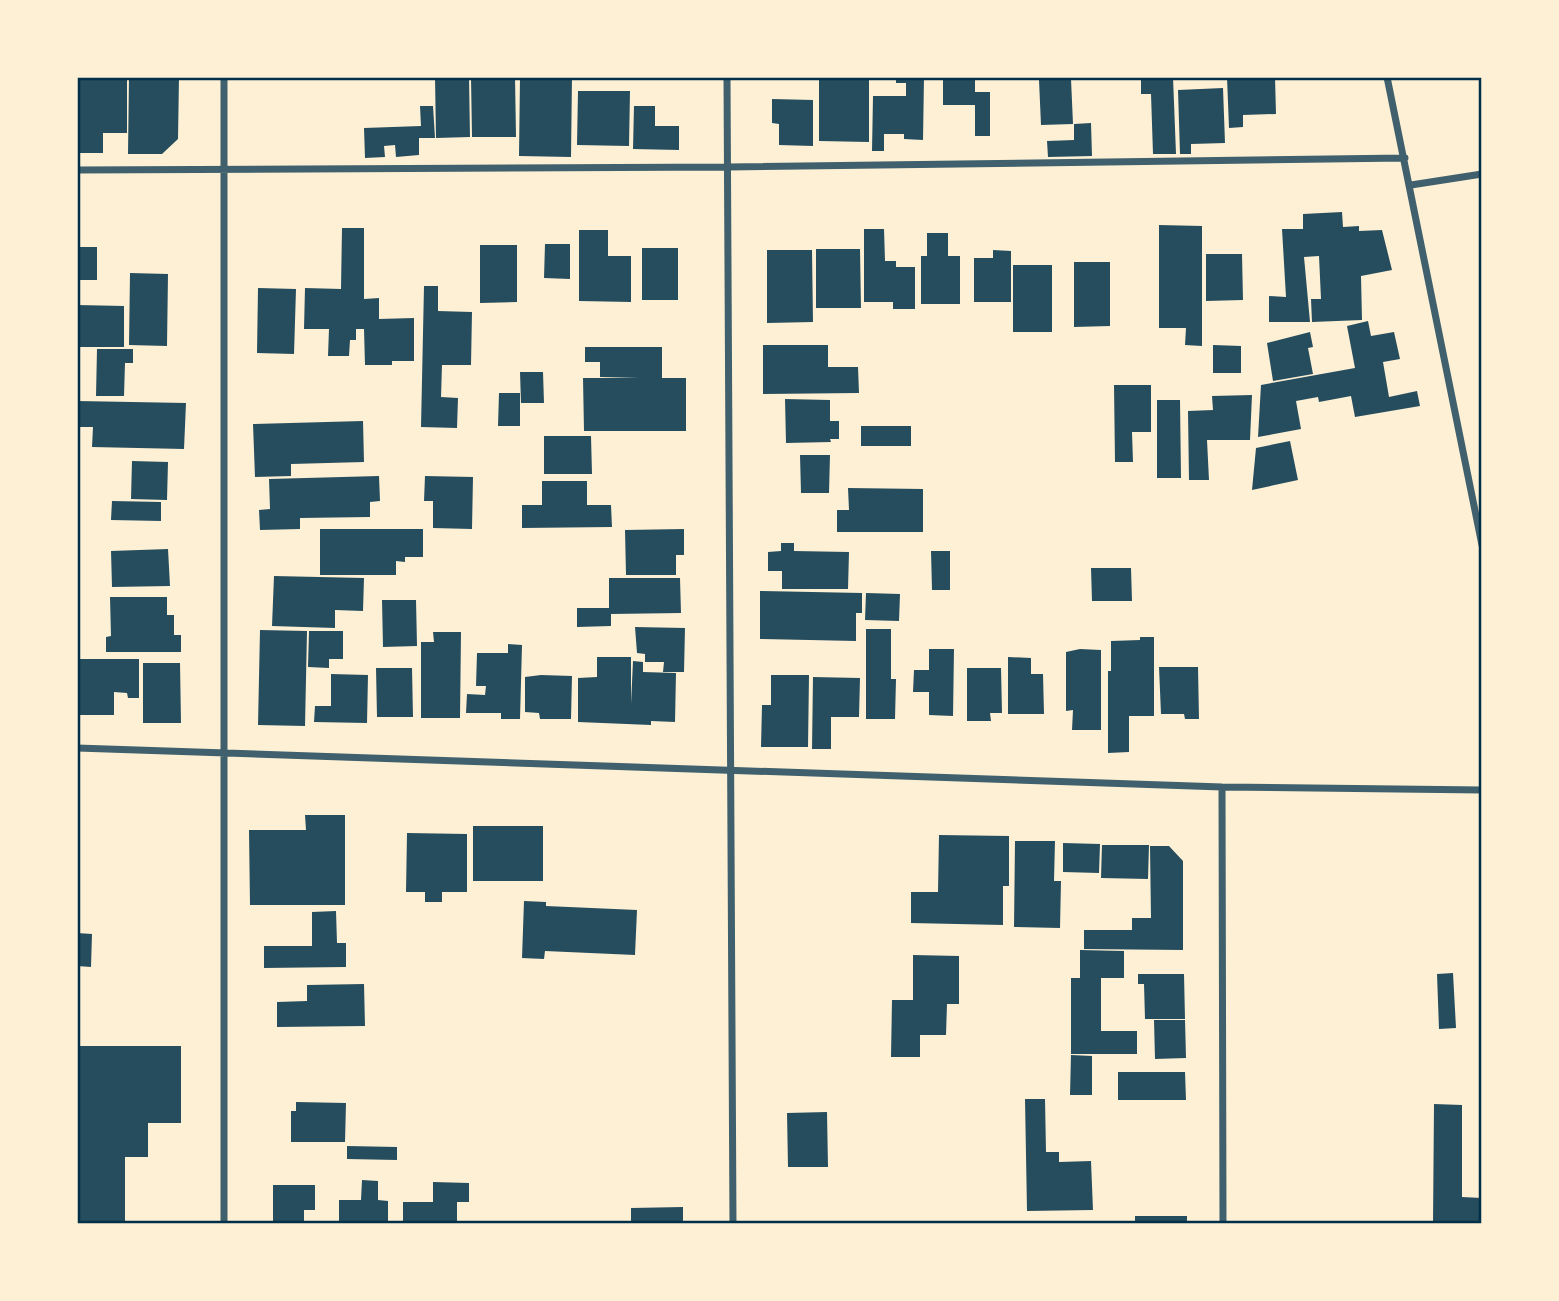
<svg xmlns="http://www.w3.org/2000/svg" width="1559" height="1301" font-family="'Roboto Condensed',sans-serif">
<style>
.building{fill:#264d5e}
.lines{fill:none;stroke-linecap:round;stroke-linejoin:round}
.minor{stroke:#3f606c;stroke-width:7}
.neatline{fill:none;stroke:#003049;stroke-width:2.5}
</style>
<rect width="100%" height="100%" fill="#fdf0d5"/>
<!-- building -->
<path class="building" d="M77,77H127V133H103V153H78Z
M129,77H179L178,139L162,154H128Z
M435,77H469L470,137L436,138Z
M471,77H515L516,137H472Z
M520,77H572L571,157L519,156Z
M853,77H869V142L819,141V79H853Z
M896,77H924L923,140L904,139V134H884V151H872L873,96H906V83H896Z
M943,77H975V92H990V136H975V105H943Z
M1141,77H1173L1176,154H1153L1151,94H1141Z
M1227,77H1275L1276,114L1243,115V127L1229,128Z
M1071,79L1073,124L1041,125L1039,80Z
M1223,88L1225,143L1191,144V154H1180L1178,90Z
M578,91H630L629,146L577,145Z
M772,99L813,100V146L779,145V124L772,123Z
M420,106H433L435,138H419V155L396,157L395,145L384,146L385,157L365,158L364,128L421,126Z
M634,106H655V126H679V150L633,149Z
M1091,123L1092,156L1048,157L1047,141L1074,140V124Z
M1342,212L1343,227L1359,226V231L1382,230L1392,270L1361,276L1362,320L1312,322L1311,299H1321L1319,256L1304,257L1310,322H1269V296L1286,297L1282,229H1303V214Z
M1159,225L1202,226V346L1185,345L1186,328H1159Z
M342,228H364V299L379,298V319L414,318V361H392V365H365L364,329H356V340H350L349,356H328L329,329H304L305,288L341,289Z
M864,229H884L885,261H896V267H915V309H893V302H864Z
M579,230H608V256H631V302L579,301Z
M927,233H948V256H960V304H921V256H927Z
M545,244H570V279L544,278Z
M480,245H517V302L480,303Z
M77,247H97V280H77Z
M642,248H678V300H642Z
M816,249H860L861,308H816Z
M767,250H812L813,322L767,323Z
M993,250L1011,251V302H974V258H993Z
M1206,254H1242L1243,300L1206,301Z
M1074,262H1110V326L1074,327Z
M1013,265H1052V332H1013Z
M130,273L168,274L167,346L129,345Z
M424,286H438V311L472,312L471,365H442L441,397L458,398L457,428L421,427Z
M258,288L296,289L294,354L257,353Z
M77,305L124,306V347H77Z
M1368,321L1371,336L1394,332L1400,359L1383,362L1389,397L1417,391L1420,406L1355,417L1351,396L1319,402L1318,397L1296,401L1301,429L1258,437L1261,385L1355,368L1347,326Z
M1310,332L1313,347L1308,348L1313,374L1273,381L1267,343Z
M763,345H828V367H858L859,393L763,394Z
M1213,345L1241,346V373H1213Z
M585,347H662V378H686V431H584L583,378H639L600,377V362H585Z
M97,349H133V363H125L124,396H96Z
M520,372H543L544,403H521Z
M1114,385H1151V432H1132L1133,462H1115Z
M499,393H520V426H498Z
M1252,395L1250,440H1207L1209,480H1189L1188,411L1213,410L1212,396Z
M785,399L830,400V421H839V439H830L831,442L786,443Z
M1157,400H1180L1181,478H1157Z
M77,401L186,403L184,449L92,447L93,427H77Z
M363,421L364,462L291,464V476L255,477L253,424Z
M861,426H911V446H861Z
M544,436H591L592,474H544Z
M1290,441L1298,480L1252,490L1256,448Z
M800,455H830L829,493H801Z
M132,461L168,462L167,500L131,499Z
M379,476L380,501L370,502V517L300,518V529L260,530L259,510L270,509L269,479Z
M425,476L473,477L472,529L433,528V501H424Z
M542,481H587V505H611L612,527L522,528V505H542Z
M848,488L923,489V532H837V510H849Z
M112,501L161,502V521L111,520Z
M320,529H423V557H405V562L396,561V575H320Z
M684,529V555H676V575H626L625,530Z
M781,543H794V551L849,552L848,589H782V571H768V552L781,551Z
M168,549L170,586L112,587L111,551Z
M931,551H950V590H932Z
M1091,568H1131L1132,601H1092Z
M274,576L364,578L363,611L335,610V628L272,626Z
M609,578H680L681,613L611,614V626L577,627V608H609Z
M760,591L862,593V613H856V641L760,639Z
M866,593L900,594L899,621L865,620Z
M110,597H167V615H174V635H181V652H106V637L111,636Z
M382,600H416L417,646L383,647Z
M635,627L685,628L684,672H663L664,662H645V654L637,653Z
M866,629H891V679H896L895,719H866Z
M260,630L307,631L305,726L258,725Z
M309,631H343V659H329V668L308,667Z
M433,632H461L460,718H421V642H434Z
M1140,637H1154V716H1129V752L1108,753V671H1111V641L1140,640Z
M508,644L522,645L520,719H501V713H466L467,694L485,695L486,686H476L477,653H508Z
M929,649H954L953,716L929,715V692H913L914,670H929Z
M1080,649L1101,650V730H1072L1073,710L1066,711V652Z
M597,657H631V704L633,661L643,662V672L676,673L675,722L651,721V725L578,722V678L597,677Z
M1008,657L1031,658V674H1043L1044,714H1008Z
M79,659H139V698H128L127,693L114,692V715H77Z
M143,663H180L181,723H143Z
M1159,667H1198L1199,719H1185L1184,714H1161Z
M376,668H412L413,717H377Z
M967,668H1001L1002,713H990L991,721H967Z
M331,674L368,675L367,723L314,722L315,706H331Z
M541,675L572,676L571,719H540L539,713L525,712V677Z
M771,675H809L808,747H761L762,705H771Z
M813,677L860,678L859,717H831V749H812Z
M305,815H345V905H250L249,830H306Z
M473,826H543V881H473Z
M407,833L467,834V892H442V902H425V892H406Z
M939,835L1009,836V886H1003V925L911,923V892H938Z
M1015,841H1055L1054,881H1061L1060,928L1014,927Z
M1063,843L1100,844L1099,873L1063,872Z
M1102,845H1149L1148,879L1101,878Z
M1150,846H1169L1183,861V950L1084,949V930H1132V918H1151Z
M524,901L546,902V906L637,910L635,955L545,951L544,959L522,958Z
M336,911L337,943H346V967L264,968V946H312V912Z
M77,933L92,934L91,967L77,966Z
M1080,950L1124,951V978H1101V1031H1137V1054H1071V978H1080Z
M913,955L959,956V1004H947L946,1035H920V1057H891L892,1000H913Z
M1453,973L1456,1028L1439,1029L1437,974Z
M1138,974H1184L1185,1019H1145L1144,984H1138Z
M364,984L365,1026L277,1027V1002L307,1001V985Z
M1154,1020H1185L1186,1058L1155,1059Z
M77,1046H181V1123H148V1157H125V1224H77Z
M1071,1055L1092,1056V1095H1070Z
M1118,1072H1185L1186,1100H1118Z
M1025,1099H1045L1046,1152H1059V1162L1091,1161L1093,1210L1027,1211Z
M296,1102L346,1103L345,1142H291V1111H296Z
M1434,1104L1462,1105V1197L1482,1198V1224H1433Z
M827,1112L828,1167H788L787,1113Z
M347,1146L397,1147V1160L347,1159Z
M362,1180L378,1181V1200L388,1201V1224H339V1200H361Z
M433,1182L469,1183V1202H457V1224H403V1202H433Z
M273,1185H315V1210H304V1224H273Z
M683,1207V1224H631V1208Z
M1135,1216H1187V1224H1135Z"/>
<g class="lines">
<!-- minor -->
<path class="minor" d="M727,77L733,1224
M1387,77L1482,545
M77,170L729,167L1405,158
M1411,185L1482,174
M77,748L1222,787L1482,790
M1222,787L1223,1224
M224,1224V77"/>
</g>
<!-- border -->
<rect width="1559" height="1301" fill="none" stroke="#fdf0d5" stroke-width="158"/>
<rect x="79" y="79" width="1401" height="1143" class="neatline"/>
</svg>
